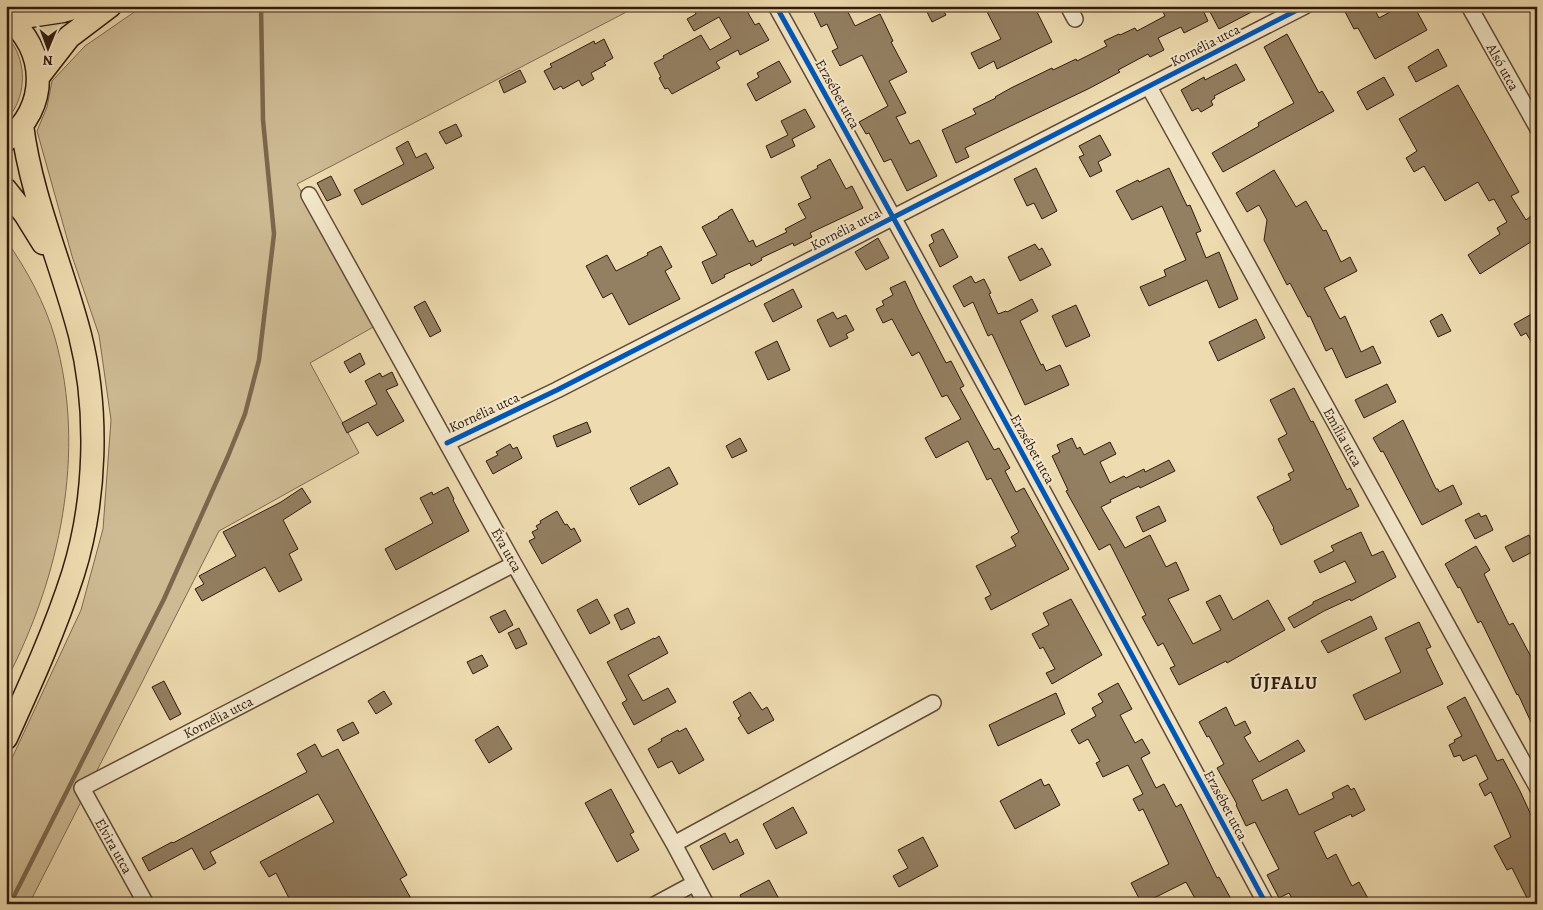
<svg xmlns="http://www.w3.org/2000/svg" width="1543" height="910" font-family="Alegreya,serif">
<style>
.green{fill:#cebb94;stroke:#806a50}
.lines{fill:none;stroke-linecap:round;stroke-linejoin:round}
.stream{stroke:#7c674d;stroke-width:4.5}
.building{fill:#937f61;stroke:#311a0c}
.minor-casing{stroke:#604a35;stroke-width:18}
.primary-casing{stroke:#311a0c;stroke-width:25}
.path{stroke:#311a0c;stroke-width:2.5;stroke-dasharray:1 2.5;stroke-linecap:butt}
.minor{stroke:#f4e8cc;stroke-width:15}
.primary{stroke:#eedcb0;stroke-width:22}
.cycleway-casing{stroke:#f4e8cc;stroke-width:8}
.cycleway{stroke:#0057b8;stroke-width:5}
.labels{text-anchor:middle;stroke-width:4;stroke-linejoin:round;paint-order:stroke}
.street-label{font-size:14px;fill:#311a0c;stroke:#f4e8cc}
.district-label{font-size:19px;font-weight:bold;letter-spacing:1px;fill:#311a0c;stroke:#f4e8cc}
</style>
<rect width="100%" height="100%" fill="#eedcb0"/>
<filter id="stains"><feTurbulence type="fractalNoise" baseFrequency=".004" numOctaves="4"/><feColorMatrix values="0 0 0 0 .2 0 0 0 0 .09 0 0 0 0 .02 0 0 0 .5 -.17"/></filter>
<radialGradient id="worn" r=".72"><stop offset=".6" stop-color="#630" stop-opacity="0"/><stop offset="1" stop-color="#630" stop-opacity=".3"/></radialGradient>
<!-- green -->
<path class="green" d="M143,6L636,7L297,184L375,326L310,363L359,453L219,531L29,904H6V771L81,610L103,529L111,420L99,335L72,256L37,131L47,107L52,81L85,46Z
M6,35C10,41 15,46 17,52C27,74 23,103 6,120Z
M6,240C27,270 45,303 55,338C87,452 60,578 6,681Z"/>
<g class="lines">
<!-- stream -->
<path class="stream" d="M10,904L164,599L228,456L245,414L259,360L274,234L263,120L261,6"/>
</g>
<!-- building -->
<path class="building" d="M691,6H744L755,25L759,23L769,40L740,55L738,50L716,62L720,68L672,94L668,88L665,89L659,78L661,77L654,63L664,58L663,56L701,35L710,50L731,38L719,17L694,31L687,19L696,14Z
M811,6H845L855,26L880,14L893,41L891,42L907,72L889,81L906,113L896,117L910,144L919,140L937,176L907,191L891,159L884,162L869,133L866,134L859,122L888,106L862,55L840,66L832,51L838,48L827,24L821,27Z
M924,6H941L946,15L932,22Z
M984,6H1034L1052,42L997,69L994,61L979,69L971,53L1001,39Z
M1160,6H1201L1208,21L1184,33L1181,27L1158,38L1164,50L1150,57L1148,54L1118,70L1120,72L1090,88L965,148L969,157L956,163L942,130L976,114L973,109L996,98L995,97L1011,88L1052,68L1053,70L1076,59L1077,61L1107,46L1104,41L1119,34L1120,35L1135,28L1137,31L1165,16Z
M1222,6H1263L1219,29L1210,12Z
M1342,6H1373L1379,18L1401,6H1414L1427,30L1375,59L1358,28L1354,29Z
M1287,34L1319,93L1322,91L1334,111L1223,172L1212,153L1259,126L1258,123L1294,103L1264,47Z
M604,39L613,58L604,63L606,65L591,73L594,79L582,86L579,80L563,89L561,86L554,90L544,71L552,67L550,64L564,57L594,41L595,44Z
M1438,49L1447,66L1416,82L1408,67Z
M779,61L791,82L756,101L747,84L759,77L757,73Z
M1236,64L1245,80L1214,96L1215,98L1211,101L1213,105L1201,112L1198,108L1192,111L1181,90L1204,77L1205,80Z
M520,70L526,82L504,93L499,81Z
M1384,77L1394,95L1367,110L1357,92Z
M1458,85L1519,192L1511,196L1526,220L1531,216L1537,225V238L1480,274L1468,255L1500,234L1497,228L1507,222L1494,199L1489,201L1478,182L1445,201L1424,166L1414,172L1406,158L1417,151L1399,119Z
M805,109L815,127L792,139L795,146L771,158L766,146L788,135L781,121Z
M456,124L462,136L446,144L439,132Z
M1100,135L1111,155L1098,162L1102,171L1090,177L1079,157L1084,155L1079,146Z
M408,141L416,158L426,153L434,168L362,205L354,190L404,164L396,148Z
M830,159L846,189L852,186L863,208L810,233L812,237L794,246L793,243L761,258L762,260L751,266L750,263L724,275L725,277L712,284L702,262L717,255L702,227L719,218L718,217L732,209L749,242L753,240L756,247L787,232L785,229L806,218L798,204L811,198L801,177L818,168L817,166Z
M1036,168L1057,211L1042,219L1034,203L1027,206L1014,179Z
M1169,168L1187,206L1190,205L1201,231L1196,233L1206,258L1219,252L1238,299L1219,308L1207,280L1149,306L1140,287L1166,276L1164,270L1186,260L1162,206L1132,220L1116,191L1138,180L1139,182Z
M1274,170L1296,207L1306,201L1323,231L1326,230L1341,262L1350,257L1357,271L1324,288L1340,319L1345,316L1361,352L1373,346L1381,363L1346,378L1332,348L1326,351L1310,316L1308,317L1290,283L1287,285L1264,240L1267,220L1259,205L1247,212L1236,193Z
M331,176L341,195L327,201L317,183Z
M943,229L958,257L940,267L929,245L934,242L931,235Z
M878,238L889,258L866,270L855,252Z
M1035,244L1039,250L1042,248L1051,265L1020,281L1008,257Z
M661,246L672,267L665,271L680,299L629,325L612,293L603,298L586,266L607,255L616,271L648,255L647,253Z
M971,276L975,283L984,279L991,293L989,294L998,314L1006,311L1007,312L1032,299L1038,311L1020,321L1041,365L1043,364L1046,371L1060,365L1069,385L1025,405L992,334L988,336L973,302L964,307L953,286Z
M905,281L917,307L946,363L951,361L964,386L960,388L994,450L999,448L1010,468L1005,471L1016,492L1024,488L1069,569L991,610L985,598L991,595L976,566L1016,546L1011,537L1019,532L991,478L987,480L968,441L936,458L925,438L961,419L947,395L942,397L919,352L912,356L892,319L883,323L876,309L884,305L882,301L893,295L890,288Z
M793,289L802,307L773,322L764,304Z
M425,301L441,331L430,337L414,307Z
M1076,305L1090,336L1066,347L1052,316Z
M1537,311V351L1526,333L1521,336L1514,324Z
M833,312L837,319L846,315L854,330L846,334L848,338L830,347L817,320Z
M1442,314L1451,331L1438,337L1430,321Z
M1256,319L1265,338L1218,361L1209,342Z
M777,341L790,370L768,380L755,352Z
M360,353L365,364L350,373L344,362Z
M392,372L398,385L386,390L404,421L377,436L368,422L347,433L342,423L377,404L365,381L380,373L382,377Z
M1387,384L1396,402L1364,418L1355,400Z
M1294,388L1311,422L1313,421L1347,490L1350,488L1359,506L1281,545L1273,529L1274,528L1257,497L1291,480L1288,474L1294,471L1278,439L1287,434L1270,400Z
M1403,420L1436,489H1438L1439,492L1453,485L1462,504L1422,525L1383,451L1381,452L1373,438Z
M587,422L591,432L557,447L553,436Z
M740,438L747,451L732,458L726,446Z
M1072,438L1077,449L1080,447L1084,455L1110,442L1116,454L1100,462L1110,483L1124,476L1126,478L1144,469L1145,472L1169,460L1175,471L1140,488L1139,486L1110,500L1111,502L1101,507L1125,548L1150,535L1166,567L1176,562L1189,590L1168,599L1193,644L1221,630L1206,602L1220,595L1233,620L1268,600L1285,630L1227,663L1226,661L1179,685L1170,668L1175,666L1163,643L1158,646L1142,617L1146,615L1110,544L1099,550L1066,491L1068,490L1052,456L1060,452L1057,445Z
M510,444L513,449L517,447L522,458L493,474L486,461L498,455L496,452Z
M669,467L678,484L639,505L630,488Z
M448,487L454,499L453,500L469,531L396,570L385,549L433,523L420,498L432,492L433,495Z
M302,488L311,502L283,520L298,549L289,554L302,580L279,592L265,567L202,601L195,589L204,584L199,576L236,556L223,532L281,502Z
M1159,506L1166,521L1143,532L1136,517Z
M557,511L565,525L567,524L571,530L574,528L581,541L542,564L529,541L535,538L532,532L538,529L536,526L541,523L540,521Z
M1479,513L1481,517L1486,515L1493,530L1475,539L1465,520Z
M1361,532L1372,556L1383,551L1396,577L1351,601L1350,599L1324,611L1294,628L1288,618L1313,604V602L1356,582L1345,561L1320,573L1314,561L1334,551L1331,546Z
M1529,535L1536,550L1513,562L1505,547Z
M1476,546L1490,570L1484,574L1509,625L1513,623L1537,668V735L1518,694L1517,695L1481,621L1478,623L1460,587L1458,588L1445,564Z
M597,599L610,623L590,634L577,610Z
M1071,599L1102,655L1052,684L1046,673L1055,669L1043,647L1040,649L1032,634L1049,625L1043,613Z
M628,608L635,623L621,630L614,615Z
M505,610L513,625L499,633L490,617Z
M1371,616L1377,629L1328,653L1321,641Z
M1419,622L1431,647L1426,649L1443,684L1365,720L1353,695L1401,672L1385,638Z
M519,628L527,644L516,649L508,633Z
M659,636L668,653L628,675L643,701L668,688L676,702L634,725L622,703L627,700L607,662L654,638L655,639Z
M482,655L488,666L473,674L467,662Z
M164,681L181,714L170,720L152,687Z
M1118,683L1132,709L1120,715L1135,743L1142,739L1150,753L1141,758L1156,788L1164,784L1176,807L1181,804L1217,878L1219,877L1231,899L1222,904H1198L1186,882L1142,904L1131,883L1169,864L1143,809L1139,811L1133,799L1143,794L1128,765L1103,777L1096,763L1100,761L1088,739L1079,744L1071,730L1096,716L1092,708L1103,702L1098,694Z
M384,691L392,704L376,714L368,701Z
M750,692L762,710L767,707L774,720L748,734L738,718L741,716L733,702Z
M1056,693L1065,714L998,746L989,725Z
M1465,697L1497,761L1503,759L1520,791L1537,828V904H1530L1512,868L1507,870L1494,846L1511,837L1491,792L1485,796L1479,784L1488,779L1476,755L1463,761L1460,755L1454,757L1449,745L1455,742L1454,740L1462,736L1447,707Z
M1226,707L1235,726L1245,721L1251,733L1244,737L1259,762L1298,740L1305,751L1252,780L1262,801L1287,789L1299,815L1334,798L1332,793L1348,785L1351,790L1354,788L1365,810L1352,817L1351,814L1314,832L1327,859L1336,854L1352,886L1359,882L1371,904H1295L1289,893L1279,898L1267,875L1279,869L1255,822L1246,826L1236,805L1237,804L1217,768L1224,764L1209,736L1207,737L1199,722Z
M353,722L359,733L343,741L337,730Z
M498,726L512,749L489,763L475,740Z
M686,728L704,760L679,774L672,761L658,768L648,749L662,741L661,739L678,730L679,732Z
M315,744L322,757L338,749L407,875L400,879L414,904H292L276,873L269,877L260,862L334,822L318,794L210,852L216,863L204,870L192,848L149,871L142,858L172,842L173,843L307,772L297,754Z
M1041,779L1044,786L1049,784L1060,805L1015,829L1000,801Z
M611,789L634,832L630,834L639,850L617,862L585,803Z
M793,807L807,833L776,849L763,824Z
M725,833L730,843L737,839L744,854L713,870L700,846Z
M923,837L938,866L899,887L893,876L908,868L898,850Z
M769,880L779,899L770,904H744L740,895Z"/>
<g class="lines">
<defs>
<path id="minor" d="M776,6C942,304 1105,604 1266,904
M1068,6L1075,19
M1469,6L1537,127
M1149,87L1537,787
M309,195L514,564L674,844L706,904
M447,443L557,390L1305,6
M674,844L933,703
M146,904L82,788L514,564
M656,904L695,883"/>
<path id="primary" d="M6,13L30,16L63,11L81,6
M6,17C48,48 49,109 6,140
M38,77L69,37L110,6
M6,190L25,214L43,243
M6,738C30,685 55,630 73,574C96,501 99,410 80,335C62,265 31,197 22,125"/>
</defs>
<!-- minor casing -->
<use href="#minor" class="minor-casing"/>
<!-- primary casing -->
<use href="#primary" class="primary-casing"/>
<!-- path -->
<path class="path" d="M1528,6L1537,22"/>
<!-- minor -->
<use href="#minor" class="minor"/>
<!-- primary -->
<use href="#primary" class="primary"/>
<defs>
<path id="cycleway" d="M776,6C942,304 1105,604 1266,904
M447,443L557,390L1305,6"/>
</defs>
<!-- cycleway casing -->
<use href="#cycleway" class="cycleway-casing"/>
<!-- cycleway -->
<use href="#cycleway" class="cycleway"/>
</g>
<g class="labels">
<!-- street labels -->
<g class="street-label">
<text transform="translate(1205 45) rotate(-27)" y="5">Kornélia utca</text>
<text transform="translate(1503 67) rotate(61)" y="5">Alsó utca</text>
<text transform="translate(838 94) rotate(61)" y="5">Erzsébet utca</text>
<text transform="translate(845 229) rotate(-27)" y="5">Kornélia utca</text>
<text transform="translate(484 412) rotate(-25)" y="5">Kornélia utca</text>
<text transform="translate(1343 437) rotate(61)" y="5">Emília utca</text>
<text transform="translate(1033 449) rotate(61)" y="5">Erzsébet utca</text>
<text transform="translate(507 550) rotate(61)" y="5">Éva utca</text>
<text transform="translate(218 717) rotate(-27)" y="5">Kornélia utca</text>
<text transform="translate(1226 805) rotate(62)" y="5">Erzsébet utca</text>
<text transform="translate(114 846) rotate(61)" y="5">Elvira utca</text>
</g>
<!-- district labels -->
<g class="district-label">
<text x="1284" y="689">ÚJFALU</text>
</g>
</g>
<!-- margin -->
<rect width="1543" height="910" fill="none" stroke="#eedcb0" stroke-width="25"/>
<rect x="8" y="8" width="1528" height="895" fill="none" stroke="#311a0c" stroke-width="2.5"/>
<rect x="12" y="12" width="1518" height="885" fill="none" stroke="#311a0c"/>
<!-- north arrow -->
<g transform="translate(48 48) rotate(181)" stroke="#f4e8cc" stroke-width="4" paint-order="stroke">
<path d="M0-4L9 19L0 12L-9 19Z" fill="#311a0c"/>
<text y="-8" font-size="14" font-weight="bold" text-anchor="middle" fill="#311a0c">N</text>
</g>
<rect width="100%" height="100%" filter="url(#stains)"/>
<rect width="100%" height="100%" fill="url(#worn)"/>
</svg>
